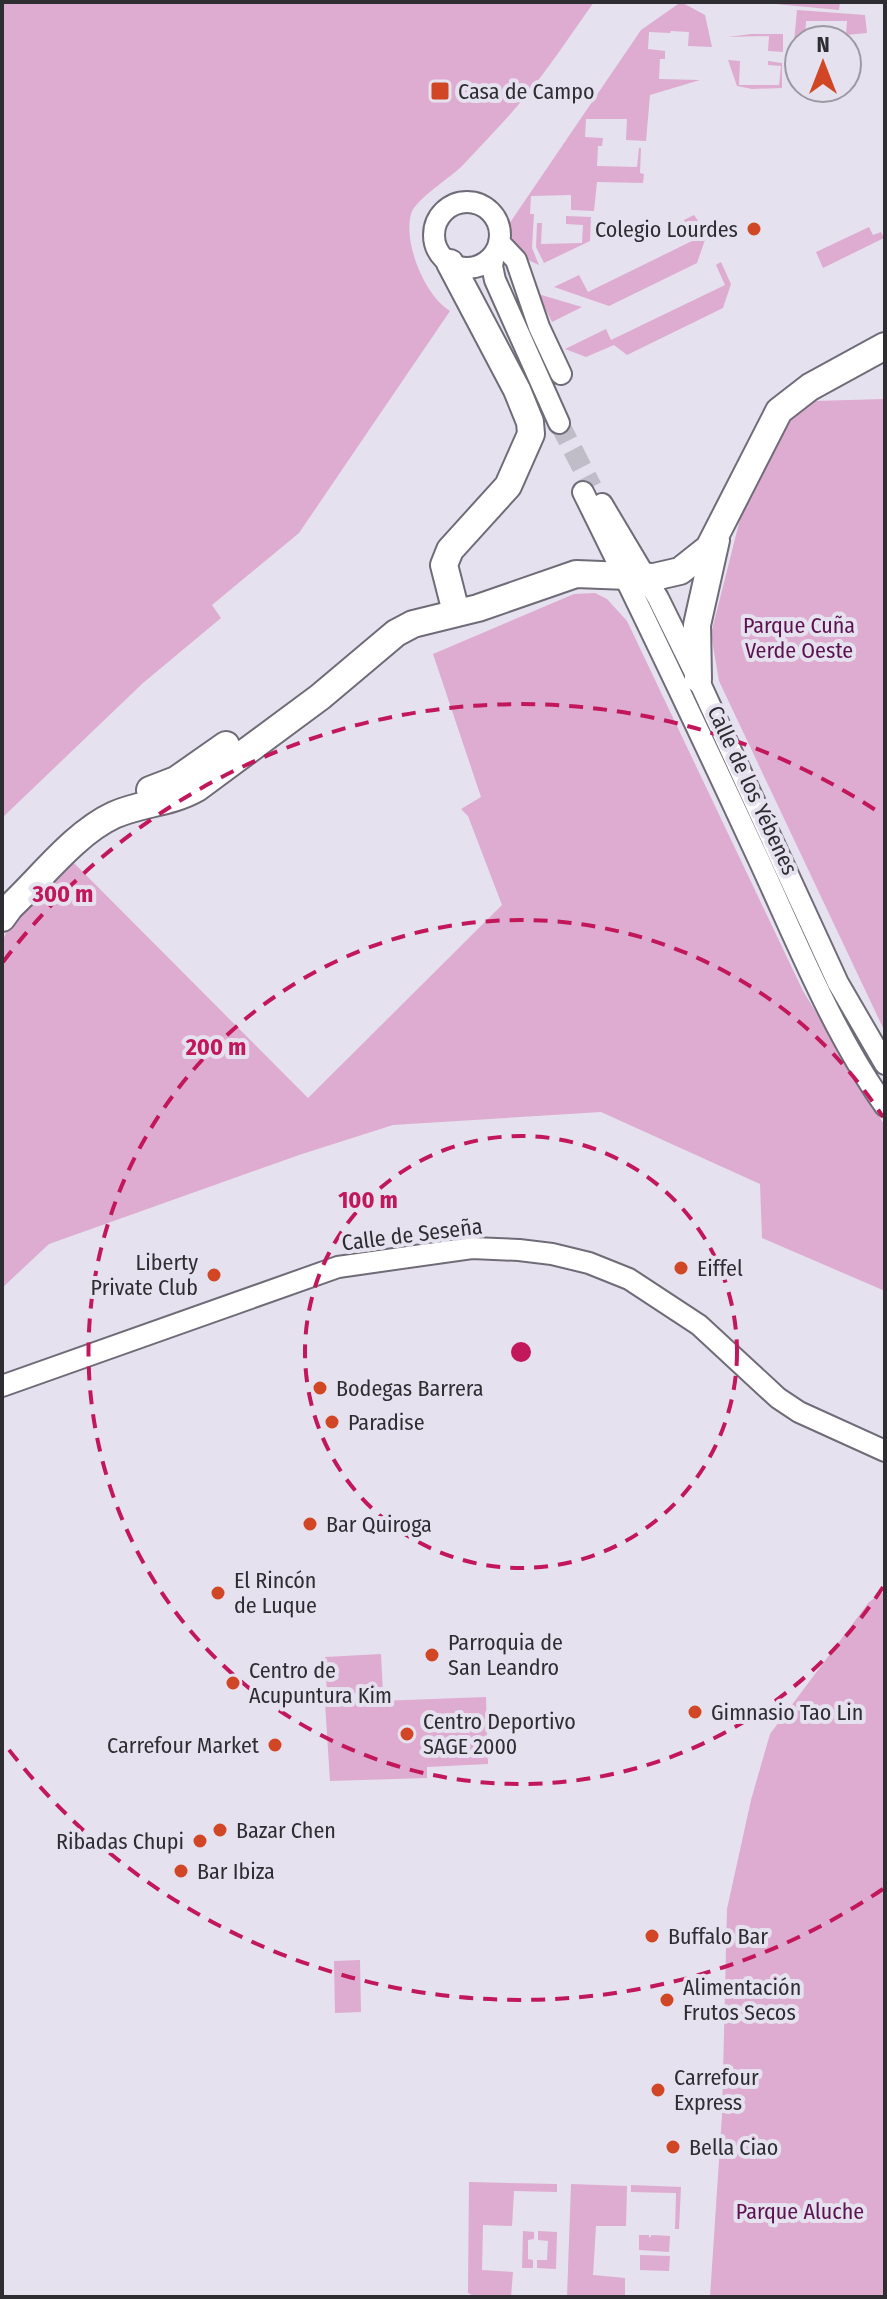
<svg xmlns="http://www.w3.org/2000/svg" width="887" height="2299" font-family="'Fira Sans Condensed',sans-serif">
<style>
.green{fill:#deacd0}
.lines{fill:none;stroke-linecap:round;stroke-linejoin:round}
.secondary-tunnel{stroke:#c0bdc9;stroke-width:20;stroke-dasharray:20 10;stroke-linecap:butt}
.secondary-casing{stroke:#6f6c78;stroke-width:24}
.highway-casing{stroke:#6f6c78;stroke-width:30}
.secondary{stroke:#fff;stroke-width:20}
.highway{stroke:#fff;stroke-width:26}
.ring{fill:none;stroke:#c2185b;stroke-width:4;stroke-dasharray:14 10}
.poi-dot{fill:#d14725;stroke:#e5e1ef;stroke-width:3}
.labels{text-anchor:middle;stroke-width:8;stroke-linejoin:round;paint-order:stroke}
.poi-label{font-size:22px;fill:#2e2d32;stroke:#e5e1ef;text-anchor:start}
.park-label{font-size:22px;fill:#5d1250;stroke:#e5e1ef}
.street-label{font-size:22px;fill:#2e2d32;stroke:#e5e1ef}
.centre{fill:#c2185b;stroke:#e5e1ef;stroke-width:4}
.ring-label{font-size:24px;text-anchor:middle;font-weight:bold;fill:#c2185b;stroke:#e5e1ef;stroke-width:8;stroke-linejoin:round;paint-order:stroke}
</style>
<rect width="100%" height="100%" fill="#e5e1ef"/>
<!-- green -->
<path class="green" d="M2,2H594C574,30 555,59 533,87C512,114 487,139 464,164C452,177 415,199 411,214C403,243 425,296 450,311L299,533L212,605L221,618L143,683L2,818Z
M681,2L705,15L712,47L688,46L689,32L671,31L670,33L649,32L648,49L665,51V59H660L659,79L700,80L650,95L646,141L626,140L627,119H586L585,137L603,138L602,146H598L597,166L637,167L639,148H641L640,173L644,174L643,183L597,182L594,211L571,210V195L531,196L530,214H534L532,248L539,265C520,258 513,244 507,227L641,30Z
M755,2H840L839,10Z
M797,10L865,15L867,33L846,35L847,21H806L805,39L817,40L794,42Z
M751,34H783V52L768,51L769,36L728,37Z
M728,60L740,61L739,85H779L781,66L768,65V61L782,63V88L752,89L737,86Z
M694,215L707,234L697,263L609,306L554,287L579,275L588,292L694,240L684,220Z
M566,216L591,217L590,241L544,263L536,247L537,223H542L541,244L582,243L583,225L566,224Z
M869,227L873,235L881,232L884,238L823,268L816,252Z
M721,262L731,284L723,308L627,355L614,345L586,357L565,349L606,329L611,340L725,285L716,265Z
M538,294L582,307L552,322Z
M885,399V1032L719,681L711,634L763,428L778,402Z
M595,593L607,599L627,621L803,991L885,1126V1291L762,1238L760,1184L601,1112L393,1125L299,1155L49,1244L2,1288V942L9,926L68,857L308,1098L502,905L468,816L461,809L481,797L433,654L574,594Z
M885,1591V2297H710L722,2115L727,1909L751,1800L770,1734L869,1602Z
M381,1654L383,1693L327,1694L325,1657Z
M486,1697L488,1764L427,1767V1778L330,1781L325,1703Z
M360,1960L361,2012L335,2013L334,1961Z
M469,2182L557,2184V2192L514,2191L512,2226L483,2225L482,2270L513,2272L511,2297H476L468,2293Z
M571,2184L627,2186L626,2226H596L593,2275L625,2278V2297H567Z
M631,2185L681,2187L679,2229H675L676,2193L631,2192Z
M523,2231L534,2232V2239L528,2240V2259L533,2260V2268H522Z
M538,2231L557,2232L556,2269L537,2268V2260H547L548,2241L538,2240Z
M639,2235H649V2238L652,2235L670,2236L669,2252L639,2250Z
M640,2255L670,2256L669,2271L640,2270Z"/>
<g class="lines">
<!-- secondary-tunnel -->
<path class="secondary-tunnel" d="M559,423L592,487"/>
<defs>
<path id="secondary" d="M434 235a33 33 0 1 1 66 0a33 33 0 1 1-66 0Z
M499,242L516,260L539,327L561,374
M494,255L492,266L495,280L559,423
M583,492C643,613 701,735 758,858C796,940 833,1033 885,1106
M602,504L658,598L698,679L838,983L885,1064
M2,1386L338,1267L472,1248L519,1250L552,1254L589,1263L629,1279L699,1325L778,1398L799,1412L885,1451"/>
<path id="highway" d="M450,263L517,390L530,422L531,434L508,486L450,550L444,565L456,612
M698,679L697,625L716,540
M150,790L176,780L226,745
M2,918L10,907C41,878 75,833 114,815C141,803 171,803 197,788L320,697L396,633L413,624L478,608L576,574L654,577L680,571L709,548L779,411L810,387L885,346"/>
</defs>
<!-- secondary casing -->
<use href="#secondary" class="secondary-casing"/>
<!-- highway casing -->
<use href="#highway" class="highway-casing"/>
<!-- secondary -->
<use href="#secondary" class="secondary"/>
<!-- highway -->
<use href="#highway" class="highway"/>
</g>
<!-- distance rings -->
<g class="ring">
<circle cx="521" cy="1352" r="216"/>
<path d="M883 1587A432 432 0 1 1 883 1117"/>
<path d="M883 1889A648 648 0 0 1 3 1742M3 962A648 648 0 0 1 883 815"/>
</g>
<!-- markers -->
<g class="poi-dot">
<rect x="430" y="81" width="20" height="20" rx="4"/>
<circle cx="754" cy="229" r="8"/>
<circle cx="681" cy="1268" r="8"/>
<circle cx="214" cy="1275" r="8"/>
<circle cx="320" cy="1388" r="8"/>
<circle cx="332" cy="1422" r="8"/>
<circle cx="310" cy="1524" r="8"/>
<circle cx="218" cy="1593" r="8"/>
<circle cx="432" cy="1655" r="8"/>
<circle cx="233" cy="1683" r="8"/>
<circle cx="695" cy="1712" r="8"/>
<circle cx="407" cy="1734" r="8"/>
<circle cx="275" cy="1745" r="8"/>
<circle cx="220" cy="1830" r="8"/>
<circle cx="200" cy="1841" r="8"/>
<circle cx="181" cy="1871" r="8"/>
<circle cx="652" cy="1936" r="8"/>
<circle cx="667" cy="2000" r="8"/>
<circle cx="658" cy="2090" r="8"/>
<circle cx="673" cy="2147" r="8"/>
</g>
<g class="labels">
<!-- poi labels -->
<g class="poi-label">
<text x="458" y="99">Casa de Campo</text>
<text x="738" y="237" text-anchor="end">Colegio Lourdes</text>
<text x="198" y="1270" text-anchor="end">Liberty<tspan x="198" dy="25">Private Club</tspan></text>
<text x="697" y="1276">Eiffel</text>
<text x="336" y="1396">Bodegas Barrera</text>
<text x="348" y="1430">Paradise</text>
<text x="326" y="1532">Bar Quiroga</text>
<text x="234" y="1588">El Rincón<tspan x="234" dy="25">de Luque</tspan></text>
<text x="448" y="1650">Parroquia de<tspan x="448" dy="25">San Leandro</tspan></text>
<text x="249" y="1678">Centro de<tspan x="249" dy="25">Acupuntura Kim</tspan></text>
<text x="711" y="1720">Gimnasio Tao Lin</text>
<text x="423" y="1729">Centro Deportivo<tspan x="423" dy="25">SAGE 2000</tspan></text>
<text x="259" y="1753" text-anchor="end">Carrefour Market</text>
<text x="236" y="1838">Bazar Chen</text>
<text x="184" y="1849" text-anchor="end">Ribadas Chupi</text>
<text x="197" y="1879">Bar Ibiza</text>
<text x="668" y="1944">Buffalo Bar</text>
<text x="683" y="1995">Alimentación<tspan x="683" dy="25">Frutos Secos</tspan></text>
<text x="674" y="2085">Carrefour<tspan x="674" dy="25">Express</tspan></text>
<text x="689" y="2155">Bella Ciao</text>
</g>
<!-- park labels -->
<g class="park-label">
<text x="799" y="633">Parque Cuña<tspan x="799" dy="25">Verde Oeste</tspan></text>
<text x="800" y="2219">Parque Aluche</text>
</g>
<!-- street labels -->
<g class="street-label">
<text transform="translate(753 790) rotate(65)" y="8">Calle de los Yébenes</text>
<text transform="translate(412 1234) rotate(-7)" y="8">Calle de Seseña</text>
</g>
</g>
<circle cx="521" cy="1352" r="12" class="centre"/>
<g class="ring-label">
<text x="63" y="902">300 m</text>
<text x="216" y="1055">200 m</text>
<text x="368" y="1208">100 m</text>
</g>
<!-- border -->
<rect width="887" height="2299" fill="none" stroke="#2e2d32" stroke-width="8"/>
<!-- north arrow -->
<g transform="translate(823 64)"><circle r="38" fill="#e5e1ef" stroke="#9c99a3" stroke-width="2"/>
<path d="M0-6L14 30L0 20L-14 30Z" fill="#d14725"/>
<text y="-12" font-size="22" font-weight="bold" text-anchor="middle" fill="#2e2d32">N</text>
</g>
</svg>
